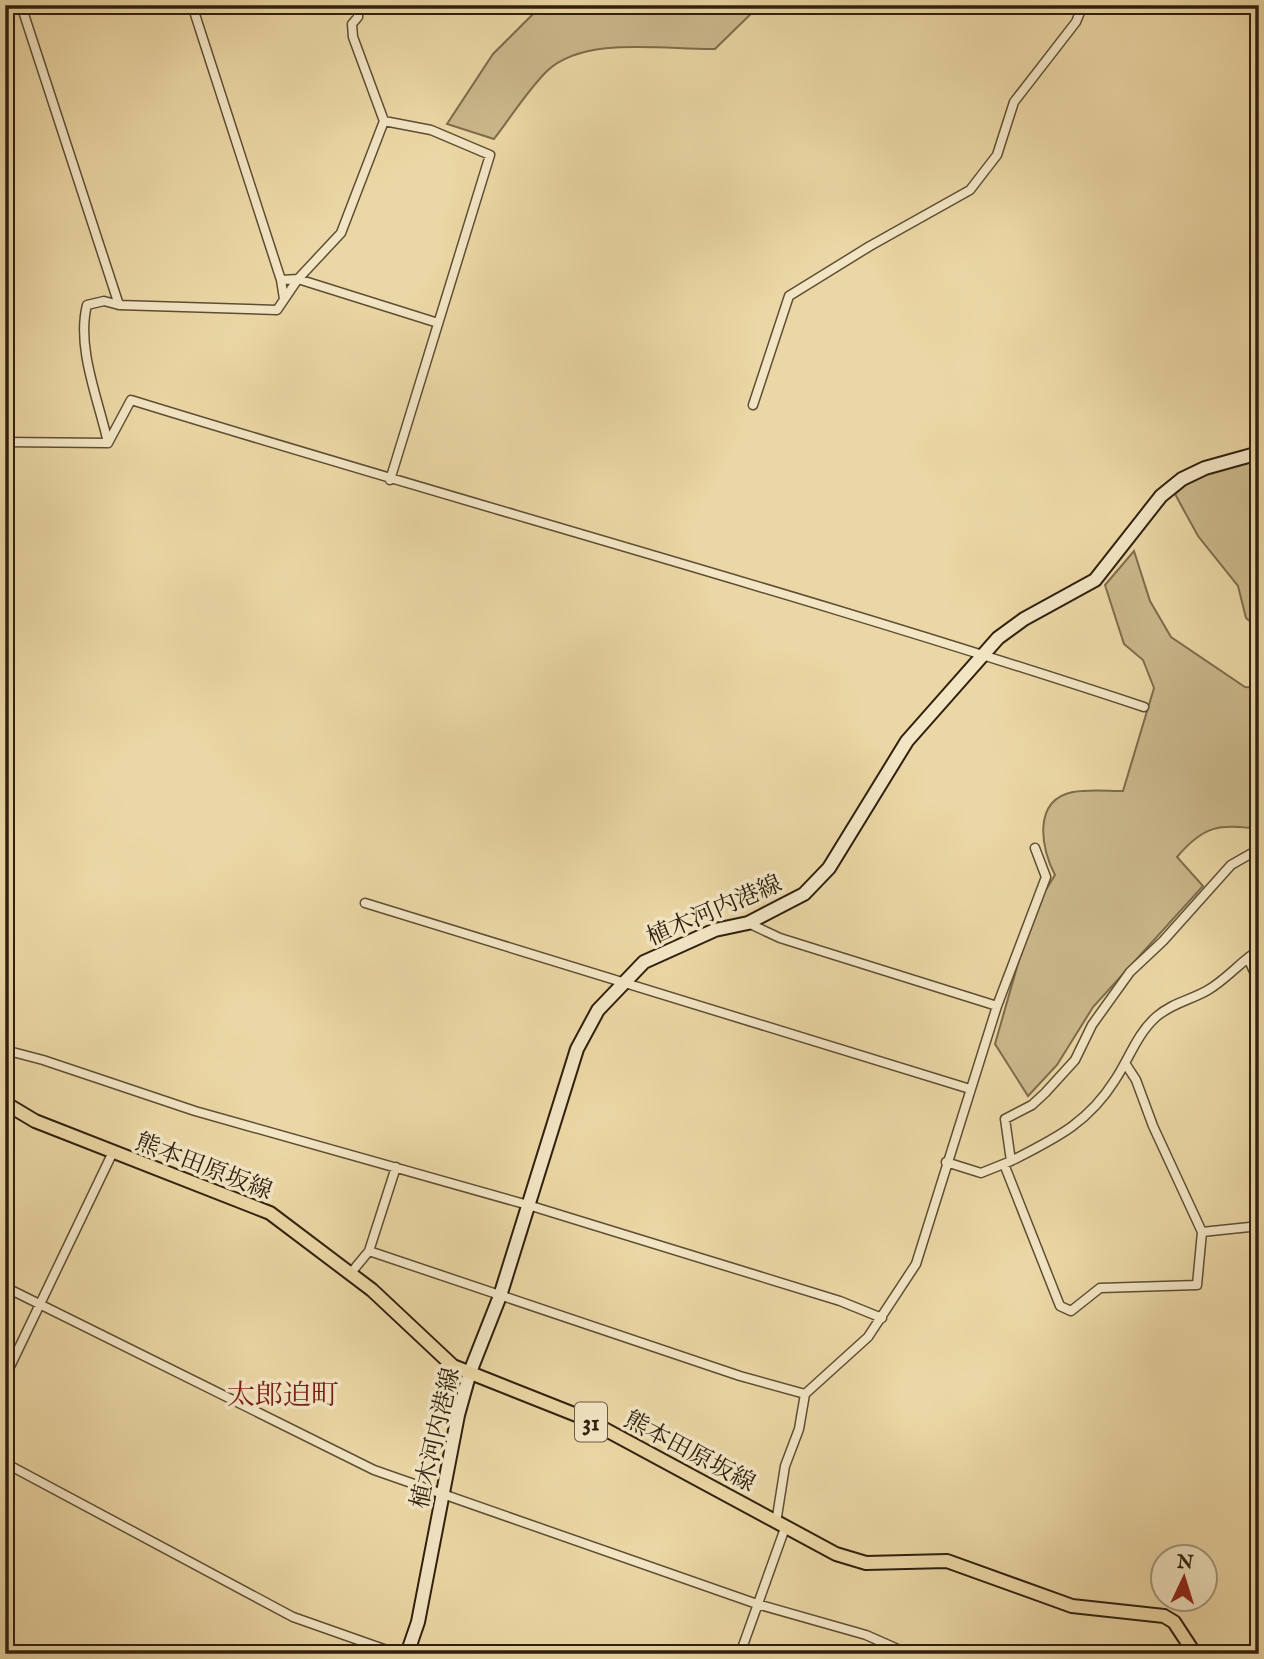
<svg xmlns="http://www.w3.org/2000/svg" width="1264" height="1659" font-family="'IM FELL English','Noto Serif JP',serif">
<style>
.green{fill:#cbb88b;stroke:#7d6c4c;stroke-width:2}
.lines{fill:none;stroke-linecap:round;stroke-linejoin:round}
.minor-casing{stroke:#5e4e34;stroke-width:11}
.secondary-casing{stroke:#2f200e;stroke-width:16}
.primary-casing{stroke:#2f200e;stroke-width:16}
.minor{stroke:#f2e5c4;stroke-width:8}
.secondary{stroke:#f2e5c4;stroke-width:12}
.primary{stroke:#ebd7a5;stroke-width:12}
.labels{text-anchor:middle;stroke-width:7;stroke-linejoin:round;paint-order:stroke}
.shield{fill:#f2e5c4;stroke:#6a5b45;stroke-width:2}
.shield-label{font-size:23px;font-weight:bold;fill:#2f200e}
.street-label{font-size:24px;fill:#2f200e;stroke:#f2e5c4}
.quarter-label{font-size:28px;fill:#7a1f14;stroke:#f2e5c4}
</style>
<rect width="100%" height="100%" fill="#ebd7a5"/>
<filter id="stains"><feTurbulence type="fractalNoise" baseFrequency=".00286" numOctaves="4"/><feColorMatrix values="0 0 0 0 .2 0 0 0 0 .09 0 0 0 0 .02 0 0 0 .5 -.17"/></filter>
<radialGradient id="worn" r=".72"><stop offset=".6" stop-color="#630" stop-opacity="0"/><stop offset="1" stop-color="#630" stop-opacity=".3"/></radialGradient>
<!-- green -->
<path class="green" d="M542,5H760L715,49C666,50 585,35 547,71C527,91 511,117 494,139L447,124L493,54Z
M1259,453V589H1255L1259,590V629L1246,618L1238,586L1198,536L1175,494L1205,468Z
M1134,551L1150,601L1171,637L1245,687L1259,688V829C1219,824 1204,825 1177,857L1203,886L1093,1007L1057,1065L1028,1096L995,1044L1033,911L1055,875C1041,849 1032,800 1073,792C1089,789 1107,791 1123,791L1154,688L1143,660L1124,644L1105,585Z"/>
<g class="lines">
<defs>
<path id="minor" d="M21,5L119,305
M192,5L281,280L284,299
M384,121L431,130L490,155L390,480
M281,280L298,279L438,323
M753,405L789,296L870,246L970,190L997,155L1014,102L1076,22L1083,5
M5,442L108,443C99,401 76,348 87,305L104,301L119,305L277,310L298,279L341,233L384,121L353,37L352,24L358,17V5
M108,443L131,400C468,504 809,596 1144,707
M365,903L970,1089
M748,923L780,938L997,1006L916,1264L868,1337L805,1394L799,1429L785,1466L776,1523
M1248,958L1259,983
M997,1006L1046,877L1035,848
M5,1050L43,1060L195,1111L528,1205L840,1301L882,1318
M1011,1161C1056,1138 1088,1123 1115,1080C1129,1059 1137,1034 1156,1017C1172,1003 1191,1000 1208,990C1227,979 1241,961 1259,950
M946,1162L981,1173L1011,1161L1005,1119L1032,1105L1045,1093L1075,1060L1092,1025L1130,972L1163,941L1231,865L1259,849
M1004,1164L1060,1306L1071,1311L1100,1288L1197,1285L1202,1232L1153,1126L1136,1080L1125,1063
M1202,1232L1259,1226
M369,1251L740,1376L805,1394
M350,1274L369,1251L396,1167
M1256,1283L1259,1274
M5,1287L374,1470L757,1604L866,1635L909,1654
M5,1377L112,1154
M5,1463L293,1617L398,1654
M740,1654L785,1528"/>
<path id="secondary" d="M407,1654L418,1622L458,1415L470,1372L500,1296L577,1049L598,1010L644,962L715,930L748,923L804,894L829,868L907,741L998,638L1024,619L1095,580L1161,496L1182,479L1205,468L1259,453"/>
<path id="primary" d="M5,1103L35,1121L270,1213L372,1290L453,1366L584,1418L836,1554L866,1563L947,1561L1072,1606L1164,1616L1174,1622L1195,1654"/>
</defs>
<!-- minor casing -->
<use href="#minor" class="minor-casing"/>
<!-- secondary casing -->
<use href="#secondary" class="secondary-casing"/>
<!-- primary casing -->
<use href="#primary" class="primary-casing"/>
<!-- minor -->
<use href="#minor" class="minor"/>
<!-- secondary -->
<use href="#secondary" class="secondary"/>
<!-- primary -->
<use href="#primary" class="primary"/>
</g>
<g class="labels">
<!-- shield labels -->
<rect class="shield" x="575" y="1402.5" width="32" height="39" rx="5"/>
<g class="shield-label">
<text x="591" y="1430">31</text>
</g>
<!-- street labels -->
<g class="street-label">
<text transform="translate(714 910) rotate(-23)" y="8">植木河内港線</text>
<text transform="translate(204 1166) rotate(21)" y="8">熊本田原坂線</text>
<text transform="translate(435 1438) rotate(-77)" y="8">植木河内港線</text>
<text transform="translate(690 1451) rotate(28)" y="8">熊本田原坂線</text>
</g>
<!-- quarter labels -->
<g class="quarter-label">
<text x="283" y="1404">太郎迫町</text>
</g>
</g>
<!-- margin -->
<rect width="1264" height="1659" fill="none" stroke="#ebd7a5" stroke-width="28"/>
<rect x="7" y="7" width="1250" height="1645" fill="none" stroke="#2f200e" stroke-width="3.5"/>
<rect x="14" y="14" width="1236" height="1631" fill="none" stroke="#2f200e" stroke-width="2"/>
<!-- north arrow -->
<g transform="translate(1184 1578) rotate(4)"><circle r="33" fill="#f2e5c4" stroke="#a4967b" stroke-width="2"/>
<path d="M0-5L12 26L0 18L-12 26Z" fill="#8f2418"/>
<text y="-10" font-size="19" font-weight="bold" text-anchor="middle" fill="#2f200e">N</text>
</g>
<rect width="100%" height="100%" filter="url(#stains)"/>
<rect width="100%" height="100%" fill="url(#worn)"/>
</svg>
